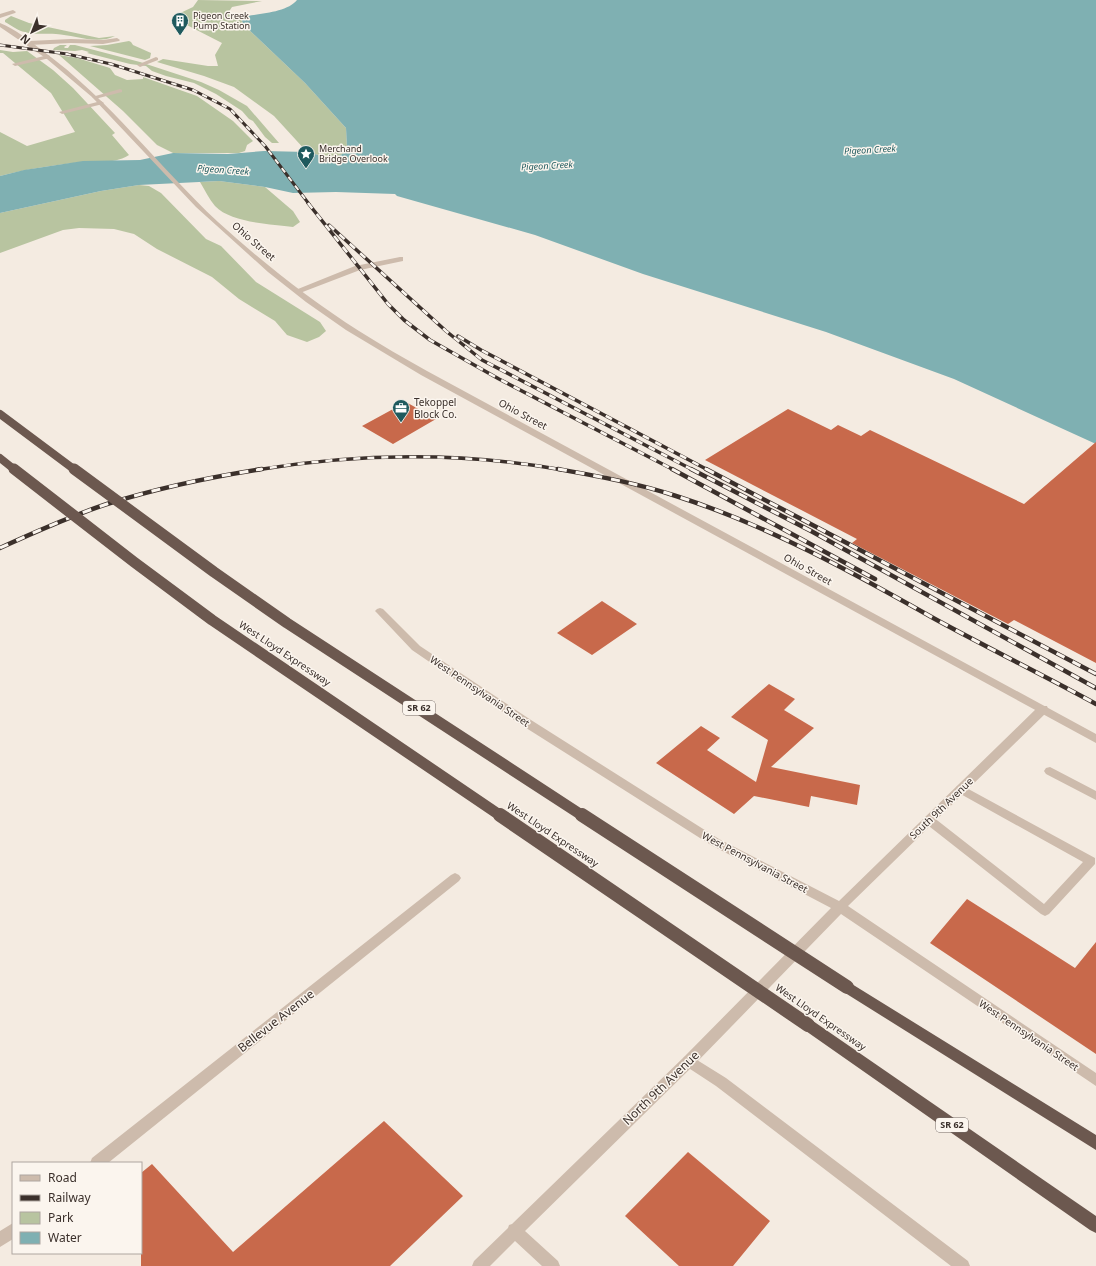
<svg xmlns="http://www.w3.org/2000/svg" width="1096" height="1266" font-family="'Noto Sans',sans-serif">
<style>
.green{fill:#b8c4a0}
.water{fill:#7fb0b2}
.building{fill:#c8694b}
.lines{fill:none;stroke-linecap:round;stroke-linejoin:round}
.service{fill:#cdbbac;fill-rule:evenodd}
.minor{fill:#cdbbac;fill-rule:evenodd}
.tertiary{fill:#cdbbac;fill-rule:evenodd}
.trunk{fill:#6c584f;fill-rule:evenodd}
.rail-far2-casing{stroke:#3b302b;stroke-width:3}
.rail-far1-casing{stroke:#3b302b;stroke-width:3.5}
.rail-casing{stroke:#3b302b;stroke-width:4.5}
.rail-far2{stroke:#fbf5ee;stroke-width:2;stroke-dasharray:5.5;stroke-linecap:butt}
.rail-far1{stroke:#fbf5ee;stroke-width:2.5;stroke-dasharray:7;stroke-linecap:butt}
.rail{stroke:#fbf5ee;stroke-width:3;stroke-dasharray:9;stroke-linecap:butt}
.trunk-bridge-far2{stroke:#6c584f;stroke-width:8}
.trunk-bridge-far1{stroke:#6c584f;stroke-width:11}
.trunk-bridge{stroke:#6c584f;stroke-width:14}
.labels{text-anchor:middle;stroke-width:3;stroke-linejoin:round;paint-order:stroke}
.far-poi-label{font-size:9px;fill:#3b302b;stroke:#fbf5ee;text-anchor:start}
.far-water-label{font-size:9px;font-style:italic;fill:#1f5a5e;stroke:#fbf5ee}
.shield{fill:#fbf5ee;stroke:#756b66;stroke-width:1}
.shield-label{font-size:9px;font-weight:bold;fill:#3b302b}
.street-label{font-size:10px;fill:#3b302b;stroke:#fbf5ee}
.poi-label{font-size:10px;fill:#3b302b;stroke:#fbf5ee;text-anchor:start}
.near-street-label{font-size:12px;fill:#3b302b;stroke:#fbf5ee}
</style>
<rect width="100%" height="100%" fill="#f4ebe1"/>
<!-- green -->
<path class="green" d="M198,0L262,1L232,7L228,13L240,17L244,25L305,83L346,128L347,148L344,153L337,157H326L307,152L274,116L234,87L204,76L157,62L163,59L208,66H218L215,55L222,43L179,21L176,15L193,7Z
M11,16L29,23L99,38L115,36C97,45 74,35 56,34C46,33 34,35 25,32C18,31 11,25 5,22V20Z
M129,41L131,42L133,45L151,53L150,58L145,60L90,46L107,45Z
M60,45H67L64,47L65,48H68L70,45H75L140,62L201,82L219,90L247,106L279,143H272L265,137L253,121L249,119L242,111L216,94L194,83L166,76L152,71L146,66L130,64L87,53L89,52L82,50L75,51L53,50L54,48Z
M0,50L13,52L27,51L53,70L73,88L115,133L112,135L129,155C113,165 99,160 82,162C54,165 27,169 0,176V132L27,146L75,132L51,93L3,53H0Z
M59,55L77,58L110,68L115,75L127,80L143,79V77L197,96L233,121L253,141L247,145L245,151L239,153H173L157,145L123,111Z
M219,181L265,187L293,211L300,222L293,227C271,224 231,223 215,206C209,199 205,190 200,182Z
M139,185L149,186L161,193L206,239L221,246L256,282L320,322L326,331L319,337L307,342L287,335L275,321L239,299L212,277L157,249L134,234L114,229L79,228L63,230L0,253V213L101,191Z"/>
<!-- water -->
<path class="water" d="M297,0H1096V444L954,379L826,332L643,274L535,235L397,196L395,194L336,192L293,193L265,187L219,181L139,185L101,191L0,213V176L24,170L83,161L140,160L173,153L228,154L264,151L307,152L326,157H337L344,153L347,148L346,128L305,83L244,25L240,17C256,14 287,13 297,0Z"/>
<!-- building -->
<path class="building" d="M406,402L436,419L393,444L362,426Z
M788,409L831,430L838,425L861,436L870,430L1024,504L1096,442V663L1014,620L1008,624L852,543L857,539L705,460Z
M602,601L637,624L592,655L557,633Z
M769,684L795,699L784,710L814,728L771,767L860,785L857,805L811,796L809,807L754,796L734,814L656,763L701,726L720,738L707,750L756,782L768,740L731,717Z
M967,899L1075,968L1096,942V1054L930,943Z
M384,1121L463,1196L390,1266H141V1173L152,1164L233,1252Z
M688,1152L770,1221L733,1266H679L625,1216Z"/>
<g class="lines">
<!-- service -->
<path class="service" d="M13,10L16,12L15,13L0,18V14Z
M117,38L120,40L119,41L103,44L71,43L29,45L26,43L29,41L71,39L103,40Z
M48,55L50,56V58L15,66L12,64Z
M156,57L158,58V60L140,67L137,65Z
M120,89L122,90V92L95,99L92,97Z
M101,101L104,103L103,104L62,114L59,112Z
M400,257H403V261L360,270L300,293H297L293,291L355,266Z
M1050,767L1096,791V800L1046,774L1044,771L1046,768Z
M961,785L1095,858V864L1049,914L1045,916L1041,914L925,823L923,820L925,817L929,816L933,817L1044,904L1083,862L957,792L955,789L957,786Z
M689,1055L726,1078L968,1261L970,1266H951L716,1086L684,1065L682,1061L684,1057Z"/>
<!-- minor -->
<path class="minor" d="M380,608L383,609L420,646L531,720L719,839L839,901L1039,706H1047L1048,709L1047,712L848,906L1096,1073V1086L841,914L694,1065L525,1231L558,1261L560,1266H542L515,1241L490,1266H472L474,1261L508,1228L509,1225L512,1224L684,1057L831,908L711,845L523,726L412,650L377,613L375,611L377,609Z
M455,873L459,875L461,878L459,881L108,1163H90L92,1158L451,875Z
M13,1223V1239L0,1247V1231Z"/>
<!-- tertiary -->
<path class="tertiary" d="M0,23C15,29 30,41 43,51C110,100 158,166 218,222C262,262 309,299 359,331C381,345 404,358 427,371L1096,734V743L421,375L346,330L306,302L268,272L196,207L92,97L47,59L0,27Z"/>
<!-- trunk -->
<path class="trunk" d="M847,981L1096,1135V1150L842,991L840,987L842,983Z
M808,1019L813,1021L1096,1216V1233L1090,1230L803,1029L801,1025L803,1021Z"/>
<defs>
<path id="rail-far2" d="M0,45L67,54L111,64L193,90L230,109L265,146L309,204"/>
<path id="rail-far1" d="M308,203L388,304L404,320L430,340L499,379L674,470
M329,225L446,331L482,360L693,470
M458,336L481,350L708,470
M256,470C358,453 462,452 563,470"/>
<path id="rail" d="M558,469C597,476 637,483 676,496C767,525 852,572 935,619C988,648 1043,675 1096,704
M672,469L875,579
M691,469L811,531L1096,688
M706,469L1096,674
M0,548C35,532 71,516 107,504C158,488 210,477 262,469"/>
</defs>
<!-- rail-far2 casing -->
<use href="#rail-far2" class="rail-far2-casing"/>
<!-- rail-far1 casing -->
<use href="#rail-far1" class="rail-far1-casing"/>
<!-- rail casing -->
<use href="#rail" class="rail-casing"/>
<!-- rail-far2 -->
<use href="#rail-far2" class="rail-far2"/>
<!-- rail-far1 -->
<use href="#rail-far1" class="rail-far1"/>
<!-- rail -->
<use href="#rail" class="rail"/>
<!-- trunk-bridge-far2 -->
<path class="trunk-bridge-far2" d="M0,414L75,470
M0,458L15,470"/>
<!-- trunk-bridge-far1 -->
<path class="trunk-bridge-far1" d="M14,469L134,562L212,620L501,816
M74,469L214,572L287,623L583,816"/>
<!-- trunk-bridge -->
<path class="trunk-bridge" d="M500,815L808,1025
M582,815L847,987"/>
</g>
<!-- icons -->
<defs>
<symbol id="building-pin" viewBox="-11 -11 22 30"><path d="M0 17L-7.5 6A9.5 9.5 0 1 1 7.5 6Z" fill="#1f5a5e" stroke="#fbf5ee"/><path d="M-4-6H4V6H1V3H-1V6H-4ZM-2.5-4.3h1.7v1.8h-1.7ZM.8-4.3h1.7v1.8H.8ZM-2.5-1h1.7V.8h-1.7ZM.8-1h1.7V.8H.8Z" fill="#fff"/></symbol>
<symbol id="sight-pin" viewBox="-11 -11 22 30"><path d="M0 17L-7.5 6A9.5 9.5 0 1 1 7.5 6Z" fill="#1f5a5e" stroke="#fbf5ee"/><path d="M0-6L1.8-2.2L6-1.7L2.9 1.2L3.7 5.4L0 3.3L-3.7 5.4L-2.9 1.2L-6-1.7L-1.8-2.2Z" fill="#fff"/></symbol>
<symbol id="office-pin" viewBox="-11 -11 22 30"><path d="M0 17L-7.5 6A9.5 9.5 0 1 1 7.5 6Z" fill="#1f5a5e" stroke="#fbf5ee"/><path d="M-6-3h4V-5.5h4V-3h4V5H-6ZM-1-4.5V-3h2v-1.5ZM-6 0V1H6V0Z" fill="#fff"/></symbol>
</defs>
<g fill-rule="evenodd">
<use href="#building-pin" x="170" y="11" width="20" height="27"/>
<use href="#sight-pin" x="296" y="144" width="20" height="27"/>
<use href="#office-pin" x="391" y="398" width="20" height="27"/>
</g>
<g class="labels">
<!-- far-poi labels -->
<g class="far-poi-label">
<text x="193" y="19">Pigeon Creek<tspan x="193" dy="10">Pump Station</tspan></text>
<text x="319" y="152">Merchand<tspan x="319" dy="10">Bridge Overlook</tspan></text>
</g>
<!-- far-water labels -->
<g class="far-water-label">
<text transform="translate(870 150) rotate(-3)" y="3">Pigeon Creek</text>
<text transform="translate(547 166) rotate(-3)" y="3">Pigeon Creek</text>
<text transform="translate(223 170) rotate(4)" y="3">Pigeon Creek</text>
</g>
<!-- shield labels -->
<g class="shield">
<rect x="403" y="701" width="32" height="14" rx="3"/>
<rect x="936" y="1118" width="32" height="14" rx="3"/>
</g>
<g class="shield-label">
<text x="419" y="711">SR 62</text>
<text x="952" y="1128">SR 62</text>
</g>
<!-- street labels -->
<g class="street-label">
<text transform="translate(254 241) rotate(41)" y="4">Ohio Street</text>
<text transform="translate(523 414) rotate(28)" y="4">Ohio Street</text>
<text transform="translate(808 569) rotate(29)" y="4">Ohio Street</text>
<text transform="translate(285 653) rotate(34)" y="4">West Lloyd Expressway</text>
<text transform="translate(480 691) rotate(34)" y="4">West Pennsylvania Street</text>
<text transform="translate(941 808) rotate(-44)" y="4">South 9th Avenue</text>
<text transform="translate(553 834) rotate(34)" y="4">West Lloyd Expressway</text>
<text transform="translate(755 862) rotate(28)" y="4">West Pennsylvania Street</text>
<text transform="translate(821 1017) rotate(35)" y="4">West Lloyd Expressway</text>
<text transform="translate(1029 1035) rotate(34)" y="4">West Pennsylvania Street</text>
</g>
<!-- poi labels -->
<g class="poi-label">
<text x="414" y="406">Tekoppel<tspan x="414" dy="12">Block Co.</tspan></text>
</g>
<!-- near-street labels -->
<g class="near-street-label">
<text transform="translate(276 1021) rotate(-38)" y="4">Bellevue Avenue</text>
<text transform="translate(661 1088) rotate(-44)" y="4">North 9th Avenue</text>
</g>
</g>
<!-- legend -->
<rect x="12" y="1162" width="130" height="92" fill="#fbf5ee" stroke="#aea6a0"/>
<rect x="20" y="1175" width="20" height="6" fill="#cdbbac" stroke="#aea6a0"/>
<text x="48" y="1182" font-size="12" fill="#3b302b">Road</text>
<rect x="20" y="1195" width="20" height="6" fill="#3b302b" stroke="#aea6a0"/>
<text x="48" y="1202" font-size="12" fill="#3b302b">Railway</text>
<rect x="20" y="1212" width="20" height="12" fill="#b8c4a0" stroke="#aea6a0"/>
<text x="48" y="1222" font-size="12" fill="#3b302b">Park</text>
<rect x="20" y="1232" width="20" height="12" fill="#7fb0b2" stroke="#aea6a0"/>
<text x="48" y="1242" font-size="12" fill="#3b302b">Water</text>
<!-- north arrow -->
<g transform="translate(32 32) rotate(223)" stroke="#fbf5ee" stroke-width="3" paint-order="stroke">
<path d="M0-3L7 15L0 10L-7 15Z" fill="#3b302b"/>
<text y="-6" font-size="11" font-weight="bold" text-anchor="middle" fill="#3b302b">N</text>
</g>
</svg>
